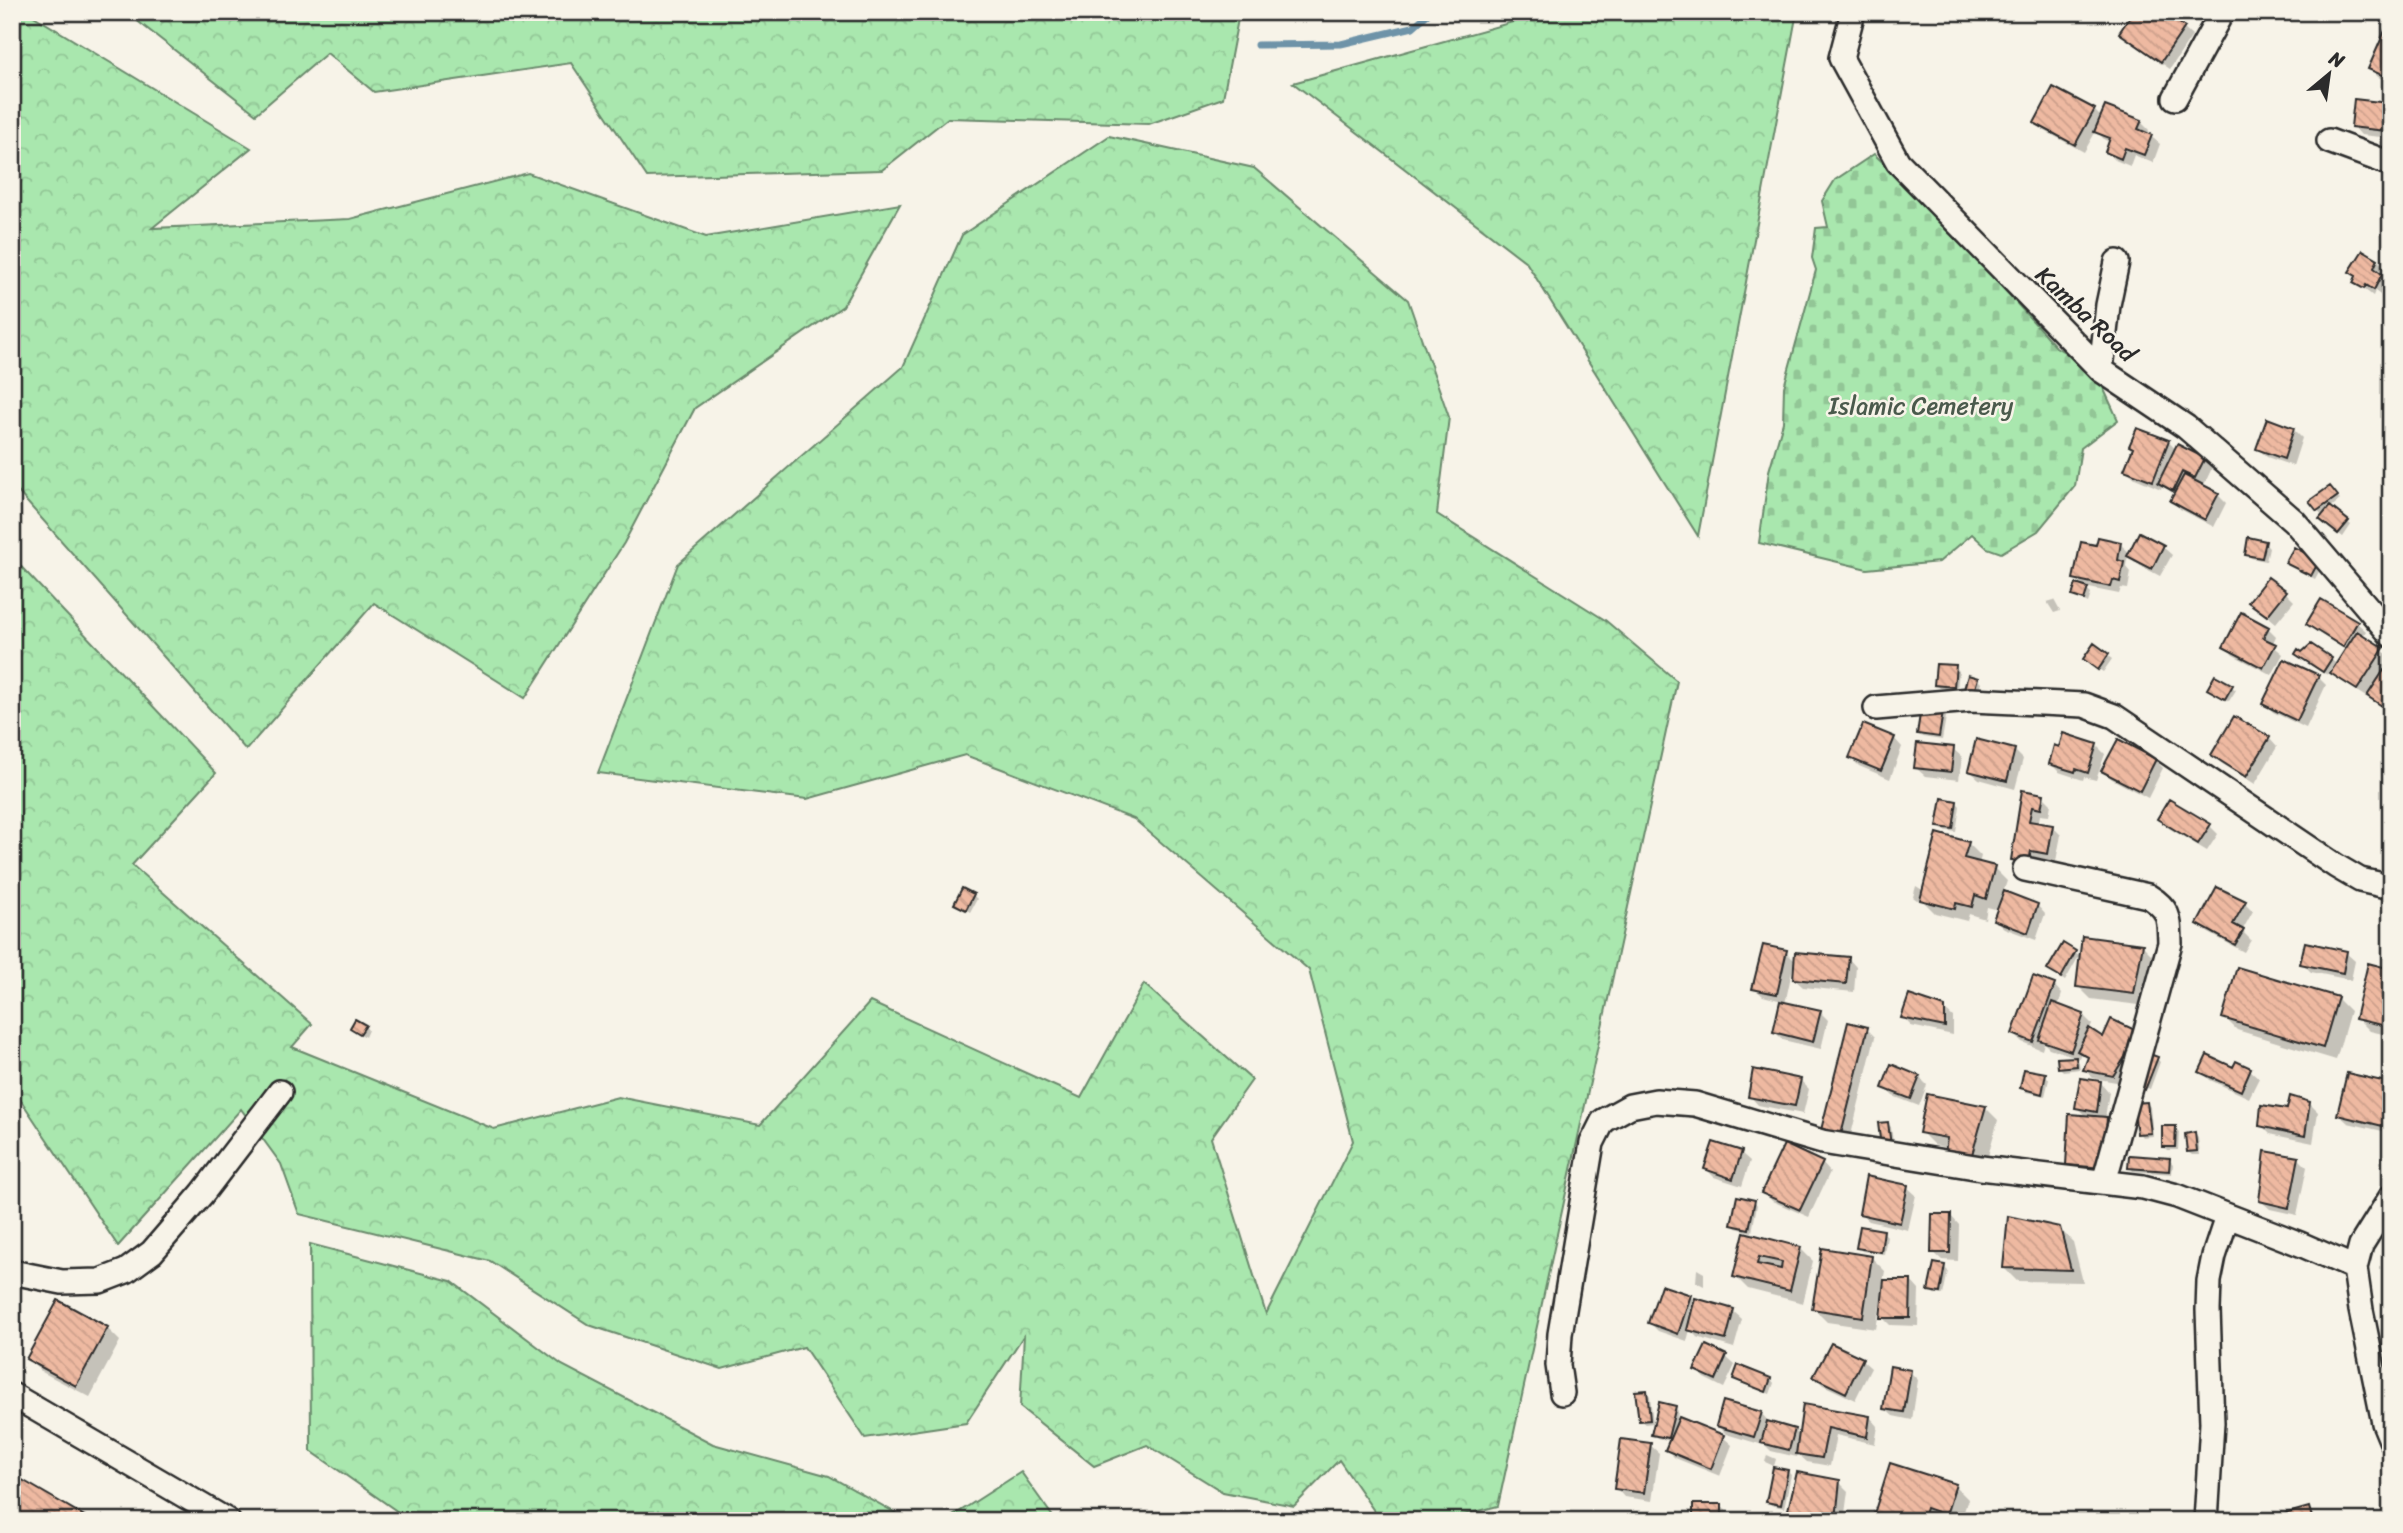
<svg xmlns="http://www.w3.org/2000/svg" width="2403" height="1533" font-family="Sriracha,sans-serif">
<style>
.forest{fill:url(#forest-crowns);stroke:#6a896c;stroke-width:2}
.cemetery{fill:url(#cemetery-stones);stroke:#6a896c;stroke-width:2}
.shadow{fill:#0003}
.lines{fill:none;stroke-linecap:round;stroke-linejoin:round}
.stream{stroke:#6e93a8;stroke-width:7}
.building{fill:url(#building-back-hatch);stroke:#2b2b2b;stroke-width:2;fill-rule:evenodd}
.minor-casing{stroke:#2b2b2b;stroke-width:28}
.minor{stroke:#f7f3e8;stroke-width:23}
.labels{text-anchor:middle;stroke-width:5;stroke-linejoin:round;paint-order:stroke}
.street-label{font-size:24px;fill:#2b2b2b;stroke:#f7f3e8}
.park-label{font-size:24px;fill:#4a5a4c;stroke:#f7f3e8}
</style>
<defs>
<pattern id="forest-crowns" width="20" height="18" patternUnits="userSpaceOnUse" patternTransform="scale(1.75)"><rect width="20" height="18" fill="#a9e7ae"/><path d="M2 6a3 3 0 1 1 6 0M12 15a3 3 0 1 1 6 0" fill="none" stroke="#92c696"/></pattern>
<pattern id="cemetery-stones" width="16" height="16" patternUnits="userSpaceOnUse" patternTransform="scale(1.75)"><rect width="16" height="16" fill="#a9e7ae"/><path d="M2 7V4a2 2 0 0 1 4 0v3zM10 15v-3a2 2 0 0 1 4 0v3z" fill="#92c696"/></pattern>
<pattern id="building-back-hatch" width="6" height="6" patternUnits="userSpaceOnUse" patternTransform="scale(1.75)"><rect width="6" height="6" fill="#eeb9a1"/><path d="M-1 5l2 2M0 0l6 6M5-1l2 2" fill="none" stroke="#cc9f8b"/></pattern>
</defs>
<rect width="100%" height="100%" fill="#f7f3e8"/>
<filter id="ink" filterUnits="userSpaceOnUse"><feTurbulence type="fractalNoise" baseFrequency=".0143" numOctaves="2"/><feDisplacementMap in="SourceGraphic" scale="14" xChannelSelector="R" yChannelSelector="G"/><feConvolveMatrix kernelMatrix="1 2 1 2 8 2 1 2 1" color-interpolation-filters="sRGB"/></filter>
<g filter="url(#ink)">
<!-- forest -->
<path class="forest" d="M12,12H27L251,148L152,228L350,219L528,173L706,237L900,204L843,306L695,408L624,543L525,698L374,603L246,750L12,485Z
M126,12H1234L1238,19L1223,98L1149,124L948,118L882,170L647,177L571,63L374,92L327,53L256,114Z
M1534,12H1797L1698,536L1526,262L1293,83L1531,17Z
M1109,136L1254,168L1408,300L1449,417L1437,514L1605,620L1677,681L1498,1506L1441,1521H1381L1339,1460L1294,1506L1223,1492L1147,1445L1094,1466L1020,1407L1024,1335L966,1423L865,1438L804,1347L722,1369L589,1325L490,1261L299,1214L281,1164L241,1109L118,1246L12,1087V557L216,773L132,865L312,1024L292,1047L494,1129L618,1097L760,1125L870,1002L1081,1098L1144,984L1252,1080L1211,1138L1266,1314L1353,1141L1309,970L1134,819L965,755L807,799L598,773L678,564L903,367L962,235Z
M310,1244L451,1281L562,1365L713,1444L829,1476L910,1521H411L311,1451Z
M1021,1472L1056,1521H945Z"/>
<!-- cemetery -->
<path class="cemetery" d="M1874,154L1933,210L2056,347L2095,370L2118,420L2081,448L2075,486L2038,531L2001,553L1987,548L1972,534L1939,562L1867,569L1759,543L1769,471L1783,422L1784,387L1816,270L1812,258L1816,228L1828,227L1822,201L1835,180Z"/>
<!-- shadow -->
<path class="shadow" d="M2391,21V82L2378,77L2370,68Z
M2183,28L2192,36L2170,69L2129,41L2121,33Z
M2387,105L2391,109V138L2361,135L2353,126Z
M2094,110L2102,118L2141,122L2149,130L2148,134L2160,144L2153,163L2134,155L2130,166L2115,160L2107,152L2111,142L2105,140L2096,131L2084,152L2045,131L2036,123Z
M2377,260L2386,268L2382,276L2390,283L2383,297L2375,291L2373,296L2355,282Z
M2293,429L2302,438L2293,466L2267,457L2258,449Z
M2168,441L2176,450L2204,459L2212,468L2203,487L2218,495L2226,503L2214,527L2180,509L2172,501L2175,495L2162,485L2161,489L2135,478L2126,470L2134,449Z
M2334,492L2340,500L2330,508L2351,525L2343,537L2325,523L2329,509L2321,514L2318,510Z
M2140,534L2163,547L2172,555L2160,576L2137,564L2128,555L2126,566L2131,572L2128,589L2121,588L2119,594L2084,587L2091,594L2088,603L2074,595L2087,590L2075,578L2097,547L2120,544L2130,553Z
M2265,543L2269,547L2266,561L2251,558L2247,554Z
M2294,550L2322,566L2315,579L2291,566Z
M2285,592L2294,601L2276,623L2251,602Z
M2054,600L2060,611L2054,613L2047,602Z
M2322,601L2357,623L2366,631L2363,636L2391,657L2382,671L2391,677V713L2368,694L2366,697L2341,681L2332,673L2347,650L2317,632L2308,624Z
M2268,628L2276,636L2272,645L2283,654L2272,675L2233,655L2225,646Z
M2094,646L2112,659L2103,672L2089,662Z
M2301,657L2331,659L2335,663L2327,675Z
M1955,667L1959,671L1957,690L1940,688L1936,684Z
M2318,677L2326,685L2306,728L2273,712L2265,704Z
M1977,679L1981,683L1978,694L1970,692Z
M2232,687L2236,690L2229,701L2213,692Z
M1942,713L1946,717L1942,740L1922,737L1919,733Z
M1894,738L1902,747L1890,779L1859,766L1851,758Z
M2269,738L2277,747L2255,784L2221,763L2213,755Z
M2096,745L2105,754L2096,780L2084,777L2083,780L2059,772L2051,764Z
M1953,749L1962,757L1959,780L1925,776L1916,768Z
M2015,751L2023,759L2015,789L1979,779L1970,771Z
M2155,760L2163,768L2148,798L2112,779L2103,771Z
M2023,792L2043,796L2051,804L2049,816L2040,815L2038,824L2052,826L2061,835L2056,861L2039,858L2037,870L2021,868L2013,859Z
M1956,802L1960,806L1956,832L1943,830L1939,827Z
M2159,819L2209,825L2218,834L2207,851L2167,827Z
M1968,843L1981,856L1979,864L1994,868L2007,881L2003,893L2037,905L2045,914L2036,940L2004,928L1995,920L1999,910L1987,907L1985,919L1969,914L1967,921L1935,913L1921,899L1917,900L1913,897L1916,886L1924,891Z
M973,895L977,899L970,912L956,903Z
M2245,903L2253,911L2242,931L2251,940L2244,952L2207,932L2199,924Z
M2143,946L2156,959L2147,1006L2091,999L2078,986Z
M1786,952L1796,962L1848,958L1856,967L1854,992L1803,987L1794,979L1796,967L1793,966L1785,1004L1820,1012L1828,1020L1821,1049L1783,1040L1775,1032L1782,1001L1763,996L1754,988Z
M2075,953L2079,956L2065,981L2049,970Z
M2346,953L2355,961L2351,980L2311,972L2302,963Z
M2391,971V1036L2370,1031L2357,1018Z
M2054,985L2062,994L2058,1006L2083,1015L2092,1024L2089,1030L2104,1039L2133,1032L2122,1083L2093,1078L2085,1070L2088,1059L2081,1052L2079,1058L2049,1048L2044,1043L2042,1050L2022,1042L2014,1034Z
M2337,998L2350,1011L2336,1060L2237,1030L2224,1017Z
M1944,1009L1953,1017V1035L1911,1026L1903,1017Z
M365,1026L368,1030L365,1037L352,1028Z
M1867,1029L1875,1037L1849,1143L1831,1138L1823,1129Z
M2076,1059L2079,1062L2080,1069L2063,1071L2059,1067Z
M2157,1059L2160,1062L2150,1089L2139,1085Z
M2250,1070L2259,1078L2249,1098L2210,1080L2201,1071Z
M2045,1075L2049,1079L2045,1096L2026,1092L2022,1088Z
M1919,1077L1927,1085L1919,1106L1893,1096L1884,1087Z
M1800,1080L1809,1089L1803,1114L1758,1105L1750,1096Z
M2101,1083L2109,1092L2105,1118L2115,1127L2112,1175L2076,1173L2068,1164L2087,1117L2077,1108Z
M2391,1084V1133L2348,1123L2339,1115Z
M2147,1103L2150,1107L2153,1136L2142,1137L2139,1133Z
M2309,1103L2318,1112L2313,1143L2270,1134L2261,1125Z
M1985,1107L1998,1120L1984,1170L1948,1148L1934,1145L1921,1132Z
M1888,1124L1891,1127L1894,1149L1886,1150Z
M2175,1128L2179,1132L2178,1150H2167L2163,1146Z
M2194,1134L2198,1138L2200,1155H2192L2188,1152Z
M1714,1144L1741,1153L1750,1161L1742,1186L1714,1177L1706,1169Z
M2299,1159L2307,1167L2297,1215L2270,1209L2261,1201Z
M2169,1160L2173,1164L2172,1174L2133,1171L2130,1167Z
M1822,1163L1830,1172L1809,1217L1772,1201L1764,1192Z
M1907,1187L1916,1195L1908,1230L1869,1221L1860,1213Z
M1754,1201L1757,1205L1752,1232L1736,1228L1733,1225Z
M1951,1216L1959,1225L1958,1261L1942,1260L1933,1252Z
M2059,1228L2073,1242L2083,1282L2017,1281L2004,1268Z
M1883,1232L1887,1236L1884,1254L1862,1251L1858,1247Z
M1746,1234L1800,1248L1813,1261L1803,1303L1748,1289L1735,1276Z
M1872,1258L1885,1271L1883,1282L1911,1281L1919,1290L1918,1326L1890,1325L1882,1317L1884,1299H1881L1876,1329L1827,1322L1814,1309Z
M1944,1267L1948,1271L1943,1295L1934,1294L1930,1290Z
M1697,1269L1704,1273V1286L1696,1282Z
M1690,1296L1696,1302L1733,1311L1742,1319L1734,1348L1697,1337L1690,1330L1687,1341L1658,1331L1650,1323Z
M107,1328L120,1341L90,1397L42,1372L29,1359Z
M1832,1345L1862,1360L1871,1368L1855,1400L1823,1385L1815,1377Z
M1707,1348L1726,1357L1735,1365L1724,1388L1704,1378L1696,1370Z
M1910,1372L1918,1380L1912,1420L1893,1416L1884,1408Z
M1735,1378L1771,1379L1774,1383L1770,1394L1738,1382Z
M1646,1392L1650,1396L1653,1423L1645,1424L1641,1421Z
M1805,1406L1870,1417L1878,1426L1875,1444L1836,1435L1830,1466L1807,1462L1798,1454L1797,1457L1771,1451L1763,1443V1445L1726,1434L1718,1426L1761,1413L1769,1422L1794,1430L1801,1437Z
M1675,1407L1678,1411L1677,1418L1723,1437L1732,1445L1720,1476L1675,1458L1667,1450L1671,1441L1657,1438L1653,1434Z
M1650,1445L1659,1453L1652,1501L1624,1497L1616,1488Z
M1767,1455L1776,1459L1774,1466L1765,1462Z
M1788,1472L1791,1475L1784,1508L1771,1505L1768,1501Z
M1839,1482L1848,1491L1844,1521H1815L1798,1517L1790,1509Z
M1955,1486L1968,1499L1961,1521H1879L1875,1517Z
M1721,1506L1730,1514V1521H1681L1695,1520Z
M2308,1509L2318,1521H2266Z"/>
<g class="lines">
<!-- stream -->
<path class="stream" d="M1257,45L1341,44L1413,27L1430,12"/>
</g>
<!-- building -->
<path class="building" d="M2133,12H2163L2185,27L2161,62L2119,33Z
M2391,17V79L2368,69Z
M2053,87L2095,109L2075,145L2034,123Z
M2354,99L2388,103L2385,131L2351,127Z
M2105,106L2142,120L2138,129L2152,135L2144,155L2125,148L2121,159L2105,152L2110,138L2094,132Z
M2363,250L2378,259L2374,268L2382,274L2374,290L2366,285L2364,289L2353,283L2356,276L2349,272Z
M2267,418L2294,428L2284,459L2256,449Z
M2137,428L2169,440L2153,481L2124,470L2133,448L2129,446Z
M2177,444L2205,458L2195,478L2182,472L2173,491L2158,483Z
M2184,475L2219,493L2205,520L2170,501Z
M2330,486L2338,496L2317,511L2309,501Z
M2330,506L2349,521L2338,534L2319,519Z
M2139,532L2164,545L2152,569L2127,556Z
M2098,537L2121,542L2118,560L2124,562L2120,582L2113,580L2111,587L2073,579L2081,542L2096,545Z
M2248,537L2266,541L2262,558L2245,555Z
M2294,547L2319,561L2311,576L2285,563Z
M2268,577L2287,591L2267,616L2248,602Z
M2076,584L2088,588L2084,600L2072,596Z
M2321,599L2358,621L2343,647L2306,624Z
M2241,612L2269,627L2263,638L2276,644L2263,668L2223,647Z
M2357,631L2384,648L2357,690L2330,673Z
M2094,643L2109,654L2098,670L2083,659Z
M2311,644L2332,658L2323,672L2295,654L2298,649L2302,652Z
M2284,659L2319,675L2297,721L2262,704Z
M1936,664L1956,665L1954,687L1934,685Z
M2384,670L2391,675V712L2367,696Z
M1968,675L1978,678L1974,692L1964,689Z
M2215,675L2233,685L2225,699L2207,689Z
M1921,708L1943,712L1939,737L1917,734Z
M2234,716L2270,737L2246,777L2211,755Z
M1863,724L1895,737L1881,771L1849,758Z
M2063,733L2097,744L2088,773L2076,769L2075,772L2049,764L2054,745L2059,747Z
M1976,739L2015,749L2007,781L1968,771Z
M2118,739L2156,759L2140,791L2101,771Z
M1917,743L1954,747L1951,772L1914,768Z
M2022,790L2044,794L2041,809L2032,807L2029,821L2053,825L2048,854L2031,851L2029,863L2011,860Z
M1942,798L1957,801L1953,829L1937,827Z
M2169,799L2211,824L2198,844L2157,819Z
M1937,833L1969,842L1964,858L1995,866L1986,899L1975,895L1972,907L1956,903L1955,909L1920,900Z
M2217,887L2246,901L2233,924L2244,930L2235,945L2197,924Z
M962,888L974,894L966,910L954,904Z
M2004,891L2038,904L2028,933L1993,920Z
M2082,936L2143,944L2134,994L2076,987Z
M2305,942L2347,951L2343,973L2300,964Z
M2063,943L2076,951L2061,978L2047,970Z
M1763,945L1787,950L1777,994L1752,989Z
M1795,952L1849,957L1846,984L1793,979Z
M2368,963L2391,969V1027L2355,1019Z
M2237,967L2338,997L2323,1048L2222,1018Z
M2033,976L2055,984L2033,1042L2012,1034Z
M1909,995L1945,1007V1027L1901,1018Z
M1780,1001L1821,1010L1813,1042L1773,1032Z
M2052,1002L2084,1014L2071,1051L2039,1040Z
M355,1019L366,1025L360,1034L350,1028Z
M2111,1019L2135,1030L2125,1057L2113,1076L2083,1070L2088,1057L2077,1051L2089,1028L2103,1037Z
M1848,1022L1868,1027L1841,1135L1821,1130Z
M2147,1053L2158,1057L2145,1090L2135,1086Z
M2207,1055L2233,1067L2236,1061L2251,1068L2241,1091L2199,1072Z
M2076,1057L2077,1066L2058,1068L2057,1058Z
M1891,1064L1920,1076L1911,1099L1882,1088Z
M1753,1069L1801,1079L1795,1106L1748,1097Z
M2024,1069L2046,1073L2042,1094L2020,1088Z
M2347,1073L2391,1083V1110L2387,1127L2337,1115Z
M2080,1078L2101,1081L2097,1112L2075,1108Z
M1927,1094L1986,1106L1971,1158L1945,1154L1947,1138L1919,1133Z
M2290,1096L2310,1102L2305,1136L2259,1126L2261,1105L2287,1109Z
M2147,1102L2151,1133L2137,1134L2133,1103Z
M2069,1114L2107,1117L2104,1168L2066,1165Z
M1888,1122L1891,1146L1881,1147L1878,1123Z
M2162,1126H2176L2175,1147H2162Z
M2195,1132L2197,1151L2187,1152L2185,1134Z
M1713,1142L1742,1151L1733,1179L1704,1169Z
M1784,1144L1823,1162L1800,1210L1761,1193Z
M2265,1151L2299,1157L2289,1208L2259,1201Z
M2129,1155L2170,1158L2169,1171L2128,1168Z
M1866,1176L1908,1185L1900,1223L1859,1214Z
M1737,1196L1755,1200L1749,1229L1731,1225Z
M1932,1214H1951L1950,1253H1931Z
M2008,1216L2060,1227L2071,1270L2003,1268Z
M1860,1226L1884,1230L1881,1252L1856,1248Z
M1744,1232L1801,1247L1790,1291L1733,1277ZM1759,1257L1782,1262L1781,1269L1757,1264Z
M1822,1248L1872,1256L1863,1317L1812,1309Z
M1934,1263L1945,1265L1940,1293L1928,1291Z
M1884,1280H1911L1910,1318H1880Z
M1661,1285L1691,1295L1678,1334L1648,1323Z
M1695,1298L1734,1309L1726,1340L1687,1330Z
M58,1300L108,1327L76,1386L26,1359Z
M1831,1343L1863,1358L1846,1393L1813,1377Z
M1706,1345L1727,1355L1716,1380L1694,1370Z
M1738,1365L1771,1378L1766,1392L1733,1379Z
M1890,1366L1911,1370L1904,1412L1883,1409Z
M1647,1390L1650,1420L1639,1421L1635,1391Z
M1723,1401L1762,1412L1754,1437L1716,1426Z
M1659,1402L1676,1406L1668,1438L1651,1435Z
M1803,1404L1870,1416L1867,1437L1828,1428L1822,1458L1796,1454Z
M1679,1417L1724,1435L1711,1469L1665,1450Z
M1767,1421L1795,1429L1789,1450L1761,1443Z
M1621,1439L1651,1443L1644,1493L1614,1489Z
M1890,1463L1956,1484L1946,1515L1926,1508L1922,1521H1884L1873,1517Z
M1773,1467L1788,1470L1781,1505L1766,1502Z
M1797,1472L1840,1480L1836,1519L1788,1510Z
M12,1474L93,1521L12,1520Z
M1693,1504H1722V1521H1679V1518H1693Z
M2309,1507L2313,1521H2259Z"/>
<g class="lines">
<defs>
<path id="minor" d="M1853,12L1841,58L1898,162L2101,370L2186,427L2294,521L2391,635
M2175,98L2222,12
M2329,141L2391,164
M2101,370L2108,305L2117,262
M1876,708L1971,700L2084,705L2114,716L2336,866L2360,880L2391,887
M2025,869L2148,896C2171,910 2169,919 2170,943L2104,1182
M2391,1197L2361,1245L2355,1268L2361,1310L2384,1423L2391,1440
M12,1272L62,1282L100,1281L126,1271L152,1252L202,1194L280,1092
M1562,1393L1558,1365L1560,1334L1592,1143L1603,1121L1630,1106L1656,1101L1695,1104L1822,1142L1981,1168L2143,1187L2177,1196L2300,1244L2355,1268
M12,1395L228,1521
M2206,1521L2212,1423L2208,1310L2209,1281L2214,1256L2227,1217"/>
</defs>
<!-- minor casing -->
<use href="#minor" class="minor-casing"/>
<!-- minor -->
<use href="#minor" class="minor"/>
</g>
</g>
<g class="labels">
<!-- street labels -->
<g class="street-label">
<text transform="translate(2086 314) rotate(43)" y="8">Kamba Road</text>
</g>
<!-- park labels -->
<g class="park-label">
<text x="1921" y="414">Islamic Cemetery</text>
</g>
</g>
<!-- margin -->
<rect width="2403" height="1533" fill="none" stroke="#f7f3e8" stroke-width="42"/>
<rect x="21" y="21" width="2361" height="1491" fill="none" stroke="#2b2b2b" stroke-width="2.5" filter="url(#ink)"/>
<!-- north arrow -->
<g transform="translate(2329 74) rotate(29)" stroke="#f7f3e8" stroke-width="5" paint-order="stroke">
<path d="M0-5L12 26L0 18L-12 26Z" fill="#2b2b2b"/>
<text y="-10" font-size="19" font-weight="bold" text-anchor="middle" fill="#2b2b2b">N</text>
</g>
</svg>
